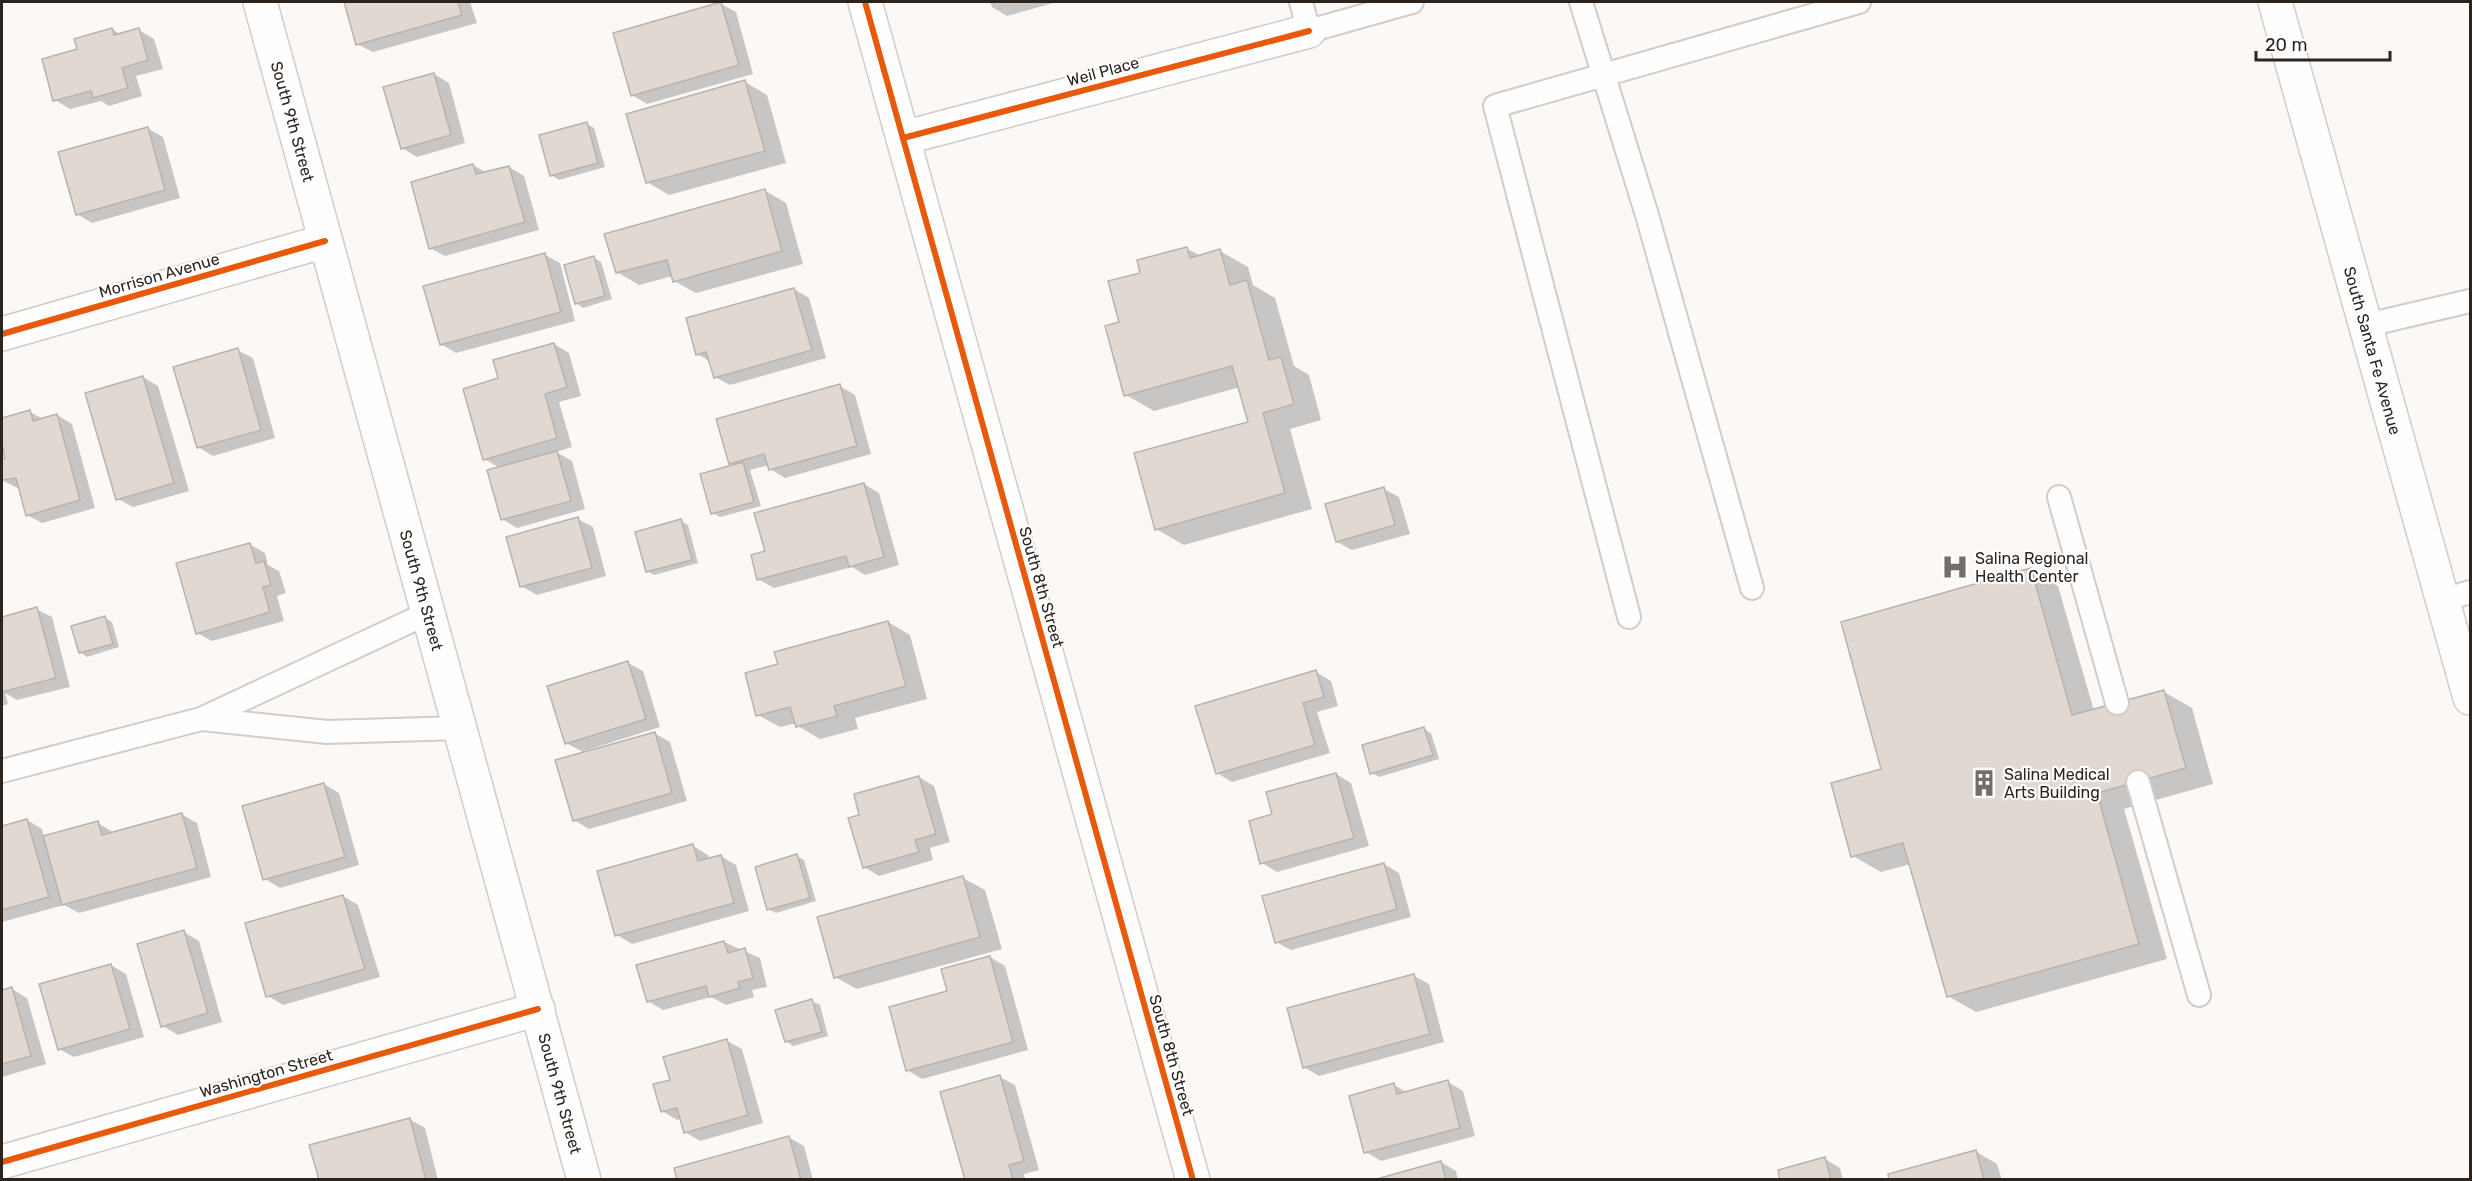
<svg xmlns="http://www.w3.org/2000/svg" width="2472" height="1181" font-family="Rubik,sans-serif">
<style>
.shadow{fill:#0003}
.building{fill:#e1d8d1;stroke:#b8b3af;stroke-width:1.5}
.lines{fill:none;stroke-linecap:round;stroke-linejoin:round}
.service-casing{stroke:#d2ccc8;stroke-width:26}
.minor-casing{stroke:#d2ccc8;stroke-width:36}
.secondary-casing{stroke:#d2ccc8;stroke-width:36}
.primary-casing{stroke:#d2ccc8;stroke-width:36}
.service{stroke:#fefefe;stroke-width:22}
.minor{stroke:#fefefe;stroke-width:33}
.secondary{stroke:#fefefe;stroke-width:33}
.primary{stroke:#fefefe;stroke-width:33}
.cycleway-casing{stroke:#fff;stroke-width:10}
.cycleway{stroke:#e8590c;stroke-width:6}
.labels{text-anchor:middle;stroke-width:4.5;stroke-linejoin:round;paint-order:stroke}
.street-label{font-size:16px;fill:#2d241e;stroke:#fff}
.poi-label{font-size:16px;fill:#2d241e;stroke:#fff;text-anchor:start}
</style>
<rect width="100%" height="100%" fill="#fbf8f6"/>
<!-- shadow -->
<path class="shadow" d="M346,2H470L477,23L373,52L357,44Z
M990,2H1057L1007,16L992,7Z
M721,4L736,12L753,74L647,104L632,95Z
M112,29L121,35L139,30L154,39L163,69L136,76L142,96L109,106L101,101L70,109L55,100L78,50Z
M434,74L449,83L465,143L417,157L402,148Z
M745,82L767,95L786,163L669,195L647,182Z
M587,124L594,128L605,167L559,180L551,175Z
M147,128L163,137L180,198L92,223L77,214Z
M473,165L487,173L509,167L524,176L539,230L445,256L430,248Z
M764,190L786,203L803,264L696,293L674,281L673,276L639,285L617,272Z
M1186,248L1201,256L1220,251L1248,267L1253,285L1275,298L1294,366L1309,375L1321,420L1290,429L1312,509L1184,545L1156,529L1250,423L1240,387L1154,411L1126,395L1121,323L1142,274Z
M545,255L560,263L575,321L456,353L441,344Z
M594,258L601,262L612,299L583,308L576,303Z
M794,289L809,298L826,358L730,385L715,377L711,362L697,354Z
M554,344L569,353L581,396L559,402L572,447L556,452L572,461L585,509L517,528L502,519L500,468L484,459Z
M237,350L253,358L275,438L213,456L198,447Z
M143,377L158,386L189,491L133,507L118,499Z
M840,386L855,395L871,454L785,478L770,469L769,465L750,470L761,506L720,517L713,513L735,466L730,463Z
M30,412L43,419L57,415L72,424L95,508L42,523L27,515L20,489L3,481L2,460L7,459L2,439V420Z
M864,484L879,493L899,565L865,575L852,567L774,588L758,579L766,552Z
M1384,489L1399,497L1410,534L1352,550L1337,542Z
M578,519L593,527L606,576L537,595L521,586Z
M681,521L688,525L698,563L654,575L647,571Z
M249,544L265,553L268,565L279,571L286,593L277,596L284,621L212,641L197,633Z
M2030,570L2058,586L2094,711L2164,692L2192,708L2213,784L2124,809L2167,959L1976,1012L1948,996L1911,864L1881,872L1853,856L1883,770Z
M36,609L52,617L70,687L17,700L5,693L8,704L2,706V618Z
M105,618L112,622L119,647L87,657L80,652Z
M888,622L910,635L927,699L855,718L858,729L820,739L798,726L797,723L780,727L758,715L780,665Z
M628,663L643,671L660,727L584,751L585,753L566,743Z
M1316,672L1331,681L1338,706L1317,712L1330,753L1232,782L1217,773Z
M1424,729L1431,733L1439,759L1379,777L1372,773Z
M654,733L670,742L687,801L589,829L574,820Z
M1336,774L1351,783L1369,846L1277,872L1262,863L1274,815Z
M919,777L934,786L950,842L930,848L933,860L879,876L864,867L861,816Z
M324,784L339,793L359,865L280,888L265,879Z
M181,814L197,823L211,877L79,913L64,905L2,922V827L27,820L42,829L44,838L98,823L114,833Z
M693,846L708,855L709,860L721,856L736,865L749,911L632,944L617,935Z
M797,856L804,860L816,901L776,913L768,909Z
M1384,864L1399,873L1411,917L1291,950L1276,942Z
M963,878L985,890L1002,949L857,989L835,977Z
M343,896L358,905L380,977L283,1005L268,996Z
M184,932L199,941L222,1022L178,1035L163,1026Z
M724,942L760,958L767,987L752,990L754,997L726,1005L711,997L663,1010L648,1001Z
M990,957L1005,966L1028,1050L922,1079L907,1070L948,992Z
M111,965L126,974L144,1037L74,1057L59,1049Z
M1414,976L1429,984L1444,1042L1319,1076L1304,1067Z
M12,989L27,998L46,1064L2,1077V992Z
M812,1001L820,1005L828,1036L793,1046L786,1041Z
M727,1041L742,1049L763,1123L700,1141L685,1132L681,1119L677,1120L662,1111L672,1081Z
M1000,1077L1015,1085L1039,1170L1024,1174L1025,1180H966Z
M1448,1082L1463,1091L1475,1136L1381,1161L1366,1152L1394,1085L1408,1093Z
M409,1119L425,1128L438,1180H320Z
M788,1137L804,1146L813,1180H679Z
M1975,1151L1997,1164L2002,1180H1891Z
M1825,1159L1840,1168L1843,1180H1782Z
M1441,1162L1456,1171L1458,1180H1379Z"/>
<!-- building -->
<path class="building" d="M344,2H458L462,15L356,45Z
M721,2L739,65L631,96L613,33Z
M112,28L114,35L139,28L148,60L122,68L128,88L93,98L91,91L53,101L42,59L77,49L74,39Z
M434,73L451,135L401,149L383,87Z
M745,80L765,151L646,183L626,114Z
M587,122L598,163L550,176L539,135Z
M148,127L165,190L76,215L58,152Z
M473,164L476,174L509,166L525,222L429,249L411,182Z
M765,189L782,251L673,282L667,260L616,273L604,234Z
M1187,247L1190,258L1220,249L1230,285L1247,280L1269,360L1281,357L1294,404L1263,413L1285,493L1155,530L1134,453L1248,422L1232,366L1124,396L1105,326L1119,322L1108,281L1140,273L1137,260Z
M545,253L561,312L440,345L423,286Z
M594,256L605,296L575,304L564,265Z
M794,288L812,350L714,378L706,352L696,355L686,318Z
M554,343L567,387L545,394L557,438L483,460L463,389L498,378L493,360Z
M238,348L261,430L197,448L173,367Z
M143,376L174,483L116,500L85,393Z
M840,384L857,446L769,470L764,454L729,464L716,419Z
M30,410L33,421L57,414L80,500L26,516L16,478L2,480V459L5,458L2,445V418Z
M557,451L571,501L501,520L487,470Z
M743,462L754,502L711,514L700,474Z
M864,483L884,557L849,567L846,556L757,580L751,555L765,551L754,513Z
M1384,487L1395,525L1336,542L1325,504Z
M578,517L592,568L520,587L506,537Z
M681,519L692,560L646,572L635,532Z
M250,543L256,563L264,561L271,585L263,587L270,612L196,634L176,563Z
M2031,568L2072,715L2164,690L2186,768L2097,793L2139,944L1947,997L1903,843L1851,857L1831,783L1881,769L1841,622Z
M37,607L56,678L2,692V617Z
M105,616L113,644L79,653L71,626Z
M888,621L906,686L834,706L837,716L796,727L790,707L756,716L745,673L778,664L774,652Z
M628,661L646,719L565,744L547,686Z
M1316,670L1324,697L1303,703L1315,745L1216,774L1195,706Z
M1424,727L1433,755L1370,774L1362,745Z
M655,732L672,793L573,821L555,760Z
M1336,773L1354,838L1260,864L1249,821L1272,814L1266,792Z
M919,776L936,834L915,840L919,852L863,868L848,818L859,815L854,794Z
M324,783L345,857L263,880L242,806Z
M182,813L197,868L62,905L43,836L98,821L102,835Z
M27,819L49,897L2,910V826Z
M693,844L698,861L721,855L734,903L615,936L597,871Z
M797,854L810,898L767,910L755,867Z
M1384,863L1397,909L1275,943L1262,896Z
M963,876L980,937L834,978L817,917Z
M343,895L365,969L266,997L245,923Z
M184,930L208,1013L161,1027L137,944Z
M724,941L728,953L745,948L753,978L738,982L740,988L709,997L706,986L647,1002L636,965Z
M990,956L1013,1042L906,1071L889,1007L947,991L941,969Z
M111,964L130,1029L58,1050L39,984Z
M1414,974L1430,1034L1303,1068L1287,1008Z
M12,987L31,1056L2,1064V990Z
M812,999L822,1032L785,1042L775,1010Z
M727,1039L748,1115L684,1133L677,1108L661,1112L653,1084L670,1080L663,1057Z
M1000,1075L1024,1161L1009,1165L1013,1180H965L940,1092Z
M1448,1080L1460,1128L1364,1153L1349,1096L1394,1083L1397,1094Z
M410,1118L426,1180H319L309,1145Z
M789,1136L801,1180H677L674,1168Z
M1976,1150L1984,1180H1889L1888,1174Z
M1825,1157L1831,1180H1780L1778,1170Z
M1441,1161L1446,1180H1373Z"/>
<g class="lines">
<defs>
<path id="service" d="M1301,2L1309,31L1412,2
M1581,2L1647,215L1752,588
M2367,325L2470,301
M2059,497L2117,703
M2443,600L2470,592
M1629,617L1495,106L1859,2
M202,719L327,732L460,728
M2,771L201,719L428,613
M2138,782L2199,995"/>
<path id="minor" d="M865,2L1193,1180
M903,138L1309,31
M2,334L325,241
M2,1162L538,1009"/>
<g id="secondary">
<path id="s1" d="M2275,2L2470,698"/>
</g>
<g id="primary">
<path id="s2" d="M260,2L584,1180"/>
</g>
</defs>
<!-- service casing -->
<use href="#service" class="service-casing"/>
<!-- minor casing -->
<use href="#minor" class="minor-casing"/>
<!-- secondary casing -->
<use href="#secondary" class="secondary-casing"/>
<!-- primary casing -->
<use href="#primary" class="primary-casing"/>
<!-- service -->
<use href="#service" class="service"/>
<!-- minor -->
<use href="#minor" class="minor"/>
<!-- secondary -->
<use href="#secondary" class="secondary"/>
<!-- primary -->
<use href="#primary" class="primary"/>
<defs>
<path id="cycleway" d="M865,2L1193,1180
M903,138L1309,31
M2,334L325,241
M2,1162L538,1009"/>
</defs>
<!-- cycleway casing -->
<use href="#cycleway" class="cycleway-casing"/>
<!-- cycleway -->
<use href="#cycleway" class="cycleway"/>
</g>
<!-- icons -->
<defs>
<symbol id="hospital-bare" viewBox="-9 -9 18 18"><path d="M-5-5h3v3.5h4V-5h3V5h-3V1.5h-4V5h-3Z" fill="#756e6a" stroke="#fff" stroke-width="2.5" paint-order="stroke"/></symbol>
<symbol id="building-bare" viewBox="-9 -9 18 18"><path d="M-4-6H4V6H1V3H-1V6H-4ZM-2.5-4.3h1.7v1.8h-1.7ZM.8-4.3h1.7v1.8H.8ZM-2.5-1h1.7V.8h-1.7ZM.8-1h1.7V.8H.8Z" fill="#756e6a" stroke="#fff" stroke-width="2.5" paint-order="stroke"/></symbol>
</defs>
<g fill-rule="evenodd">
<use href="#hospital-bare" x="1936" y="548" width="38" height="38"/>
<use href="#building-bare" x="1965" y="764" width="38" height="38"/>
</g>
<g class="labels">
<!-- street labels -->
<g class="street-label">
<text transform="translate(1103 71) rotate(-15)" y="6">Weil Place</text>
<text dy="6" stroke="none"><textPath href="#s2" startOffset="124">South 9th Street</textPath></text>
<text transform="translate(159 275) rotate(-16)" y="6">Morrison Avenue</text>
<text dy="6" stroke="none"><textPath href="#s1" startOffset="362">South Santa Fe Avenue</textPath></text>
<text transform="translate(1042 587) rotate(74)" y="6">South 8th Street</text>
<text dy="6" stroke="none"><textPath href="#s2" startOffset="610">South 9th Street</textPath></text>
<text transform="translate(1172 1055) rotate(74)" y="6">South 8th Street</text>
<text transform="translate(266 1073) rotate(-16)" y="6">Washington Street</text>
<text dy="6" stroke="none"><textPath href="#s2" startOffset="1132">South 9th Street</textPath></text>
</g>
<!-- poi labels -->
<g class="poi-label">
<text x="1975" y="564">Salina Regional<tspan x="1975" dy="18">Health Center</tspan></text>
<text x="2004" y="780">Salina Medical<tspan x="2004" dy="18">Arts Building</tspan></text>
</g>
</g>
<!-- border -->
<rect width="2472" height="1181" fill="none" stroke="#2d241e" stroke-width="6"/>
<!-- scale -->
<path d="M2256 51v9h134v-9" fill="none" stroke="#2d241e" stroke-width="3"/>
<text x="2265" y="51" font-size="18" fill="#2d241e" stroke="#ffffff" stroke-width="4.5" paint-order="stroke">20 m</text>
</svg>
